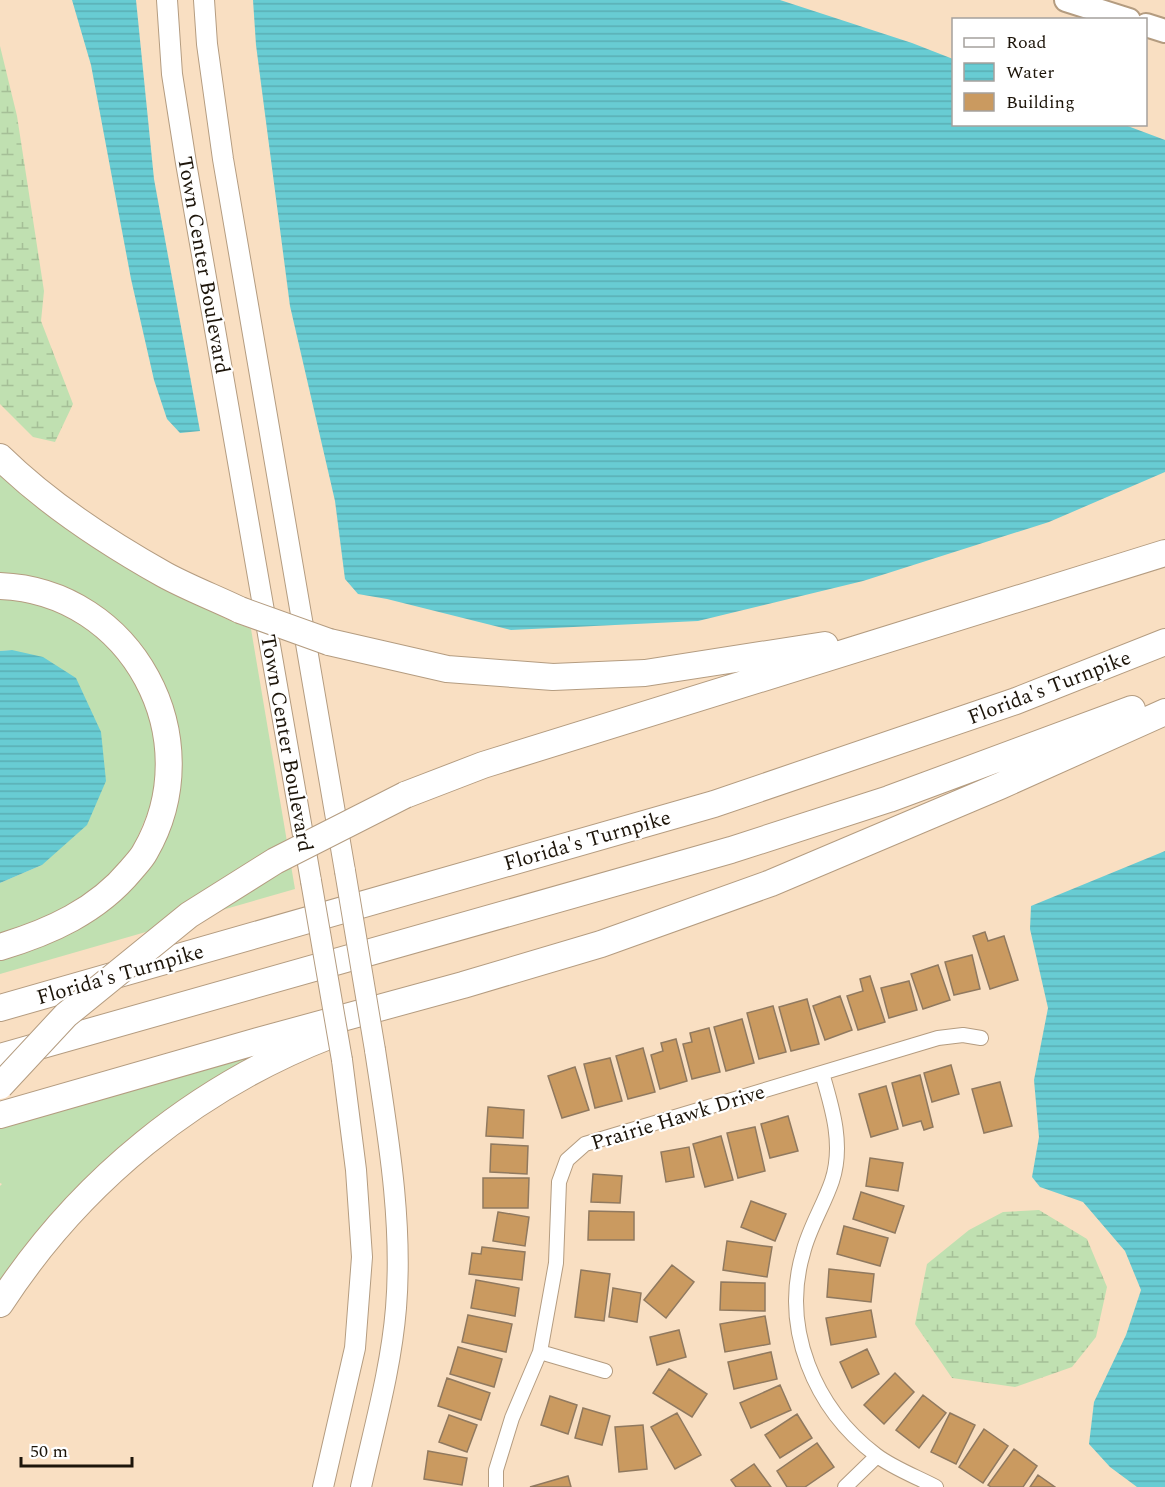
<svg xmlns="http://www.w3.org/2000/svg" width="1165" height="1487" font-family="Spectral,serif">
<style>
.grass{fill:#c0e0b1}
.wetland{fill:url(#wetland-marsh)}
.water{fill:url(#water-rules)}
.building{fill:#ca9a60;stroke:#90795f;stroke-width:1.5}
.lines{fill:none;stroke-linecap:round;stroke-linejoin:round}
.minor-casing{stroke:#b49c80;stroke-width:16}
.secondary-casing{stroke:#b49c80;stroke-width:22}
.primary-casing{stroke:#b49c80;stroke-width:26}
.motorway-casing{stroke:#b49c80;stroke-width:28}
.minor{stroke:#fff;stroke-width:14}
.secondary{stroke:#fff;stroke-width:20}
.primary{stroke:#fff;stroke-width:22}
.motorway{stroke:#fff;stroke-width:26}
.secondary-bridge-casing{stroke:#b49c80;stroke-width:22;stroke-linecap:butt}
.motorway-bridge-casing{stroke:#b49c80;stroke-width:28;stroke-linecap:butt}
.secondary-bridge{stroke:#fff;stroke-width:20}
.motorway-bridge{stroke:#fff;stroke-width:26}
.labels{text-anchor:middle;stroke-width:4.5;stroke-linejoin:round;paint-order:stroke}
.street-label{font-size:21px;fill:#1d150a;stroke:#fff}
</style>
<defs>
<pattern id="wetland-marsh" width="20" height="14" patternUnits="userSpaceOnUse" patternTransform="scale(1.5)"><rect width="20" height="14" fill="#c0e0b1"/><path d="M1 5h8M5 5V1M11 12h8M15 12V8" fill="none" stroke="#a5bf97"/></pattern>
<pattern id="water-rules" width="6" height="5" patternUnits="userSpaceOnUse" patternTransform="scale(1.5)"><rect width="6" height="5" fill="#68ccd3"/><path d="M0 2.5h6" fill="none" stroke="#5aaeb4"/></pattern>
</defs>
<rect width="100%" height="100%" fill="#f9dfc2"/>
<!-- grass -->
<path class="grass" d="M0,472L122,562L224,618L251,629L295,889L0,974V960L27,952L62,935L172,818C197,729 160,635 76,593C52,582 26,580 0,576Z
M0,597L44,604L93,630L134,675L157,741L155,795L131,853L117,870L70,909L0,940V883L42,865L12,650L0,651Z
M273,1046L244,1067L0,1284V1186L2,1184L0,1183V1128Z"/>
<!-- wetland -->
<path class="wetland" d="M0,46L17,116L44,291L41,321L73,404L55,442L33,437L0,404Z
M1039,1210L1087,1239L1107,1287L1096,1337L1072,1367L1015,1387L952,1378L915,1324L927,1264L969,1230L1003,1212Z"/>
<!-- water -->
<path class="water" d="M72,0H136L154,179L200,431L180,433L167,419L154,380L131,279L91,65Z
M253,0H780L912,43L953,59L954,124L1125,125L1165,140V472L1049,522L863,581L698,621L511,630L387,599L358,594L345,579L335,501L290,306L256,45Z
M12,650L43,657L76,678L101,732L106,781L87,825L42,865L0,883V651Z
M1165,851V1487H1137L1110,1467L1089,1444L1094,1402L1126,1335L1141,1290L1125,1251L1083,1202L1040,1187L1032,1177L1039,1137L1034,1080L1048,1008L1030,929L1031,906Z"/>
<!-- building -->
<path class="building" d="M985,932L988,941L1004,936L1018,980L990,989L973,936Z
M972,955L980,989L954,995L945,962Z
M938,965L950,1000L923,1009L911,974Z
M870,976L885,1022L858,1030L847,996L863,991L860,979Z
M909,981L917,1010L889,1018L881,988Z
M840,996L852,1030L825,1040L813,1006Z
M807,999L819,1044L791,1051L779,1007Z
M773,1006L786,1052L759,1059L747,1013Z
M742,1019L754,1063L726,1071L714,1027Z
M709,1028L720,1072L692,1079L683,1044L692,1042L690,1033Z
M676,1039L687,1081L660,1089L651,1055L663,1051L661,1043Z
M643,1048L655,1092L628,1099L616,1056Z
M610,1058L622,1101L595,1108L584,1064Z
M951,1065L959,1094L932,1102L924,1073Z
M575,1067L589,1110L562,1118L548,1076Z
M920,1075L933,1127L924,1130L921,1121L903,1126L892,1083Z
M1000,1082L1012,1126L984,1133L972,1089Z
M886,1086L898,1129L871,1137L859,1094Z
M488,1107L524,1110L523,1138L486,1136Z
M788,1116L798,1151L770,1158L761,1124Z
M755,1127L765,1171L738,1178L727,1133Z
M721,1136L733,1180L705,1187L693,1144Z
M491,1144L528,1146L527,1174L490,1172Z
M689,1147L694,1177L666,1182L661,1152Z
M870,1158L903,1163L898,1191L866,1186Z
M593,1174L622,1176L620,1203L591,1202Z
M483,1178H529L528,1208H483Z
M861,1192L904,1206L895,1233L853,1219Z
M751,1201L786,1214L775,1241L741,1227Z
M589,1211L634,1212V1240H588Z
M498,1212L529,1217L525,1246L493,1241Z
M844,1226L888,1238L880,1266L837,1254Z
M727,1241L772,1247L767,1277L723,1270Z
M482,1247L525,1252L522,1280L469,1274L472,1253L481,1254Z
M672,1265L694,1282L666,1318L644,1300Z
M829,1269L874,1274L871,1302L827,1297Z
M581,1270L610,1274L604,1321L575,1317Z
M476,1280L519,1288L515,1316L471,1308Z
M721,1282L765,1283V1311L720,1310Z
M613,1288L641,1293L637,1322L609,1317Z
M871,1310L876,1337L831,1345L826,1318Z
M468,1315L512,1324L506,1352L462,1342Z
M765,1316L770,1344L725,1352L720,1324Z
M679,1330L686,1357L657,1365L650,1337Z
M458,1347L502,1359L494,1387L450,1374Z
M867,1349L879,1374L852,1388L840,1362Z
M771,1352L777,1379L734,1389L728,1362Z
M669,1369L707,1394L692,1417L653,1393Z
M895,1373L914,1392L884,1424L864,1405Z
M447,1378L490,1393L481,1420L438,1406Z
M780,1385L791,1410L751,1428L740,1403Z
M923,1395L946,1413L919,1448L896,1430Z
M550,1396L577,1405L568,1434L541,1425Z
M583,1408L610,1416L602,1445L575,1438Z
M677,1413L701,1455L675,1469L651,1427Z
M950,1413L975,1425L956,1464L931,1452Z
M797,1414L812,1438L780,1458L765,1435Z
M449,1415L477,1425L467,1452L439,1442Z
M643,1425L647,1469L619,1472L615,1427Z
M984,1429L1008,1446L983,1483L959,1467Z
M817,1443L834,1467L805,1487H787L777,1471Z
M1014,1449L1037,1466L1023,1487H991L988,1485Z
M428,1451L467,1458L462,1485L424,1479Z
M754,1464L771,1487H736L731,1480Z
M1038,1475L1055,1487H1030Z
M568,1476L571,1487H530Z"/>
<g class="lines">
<defs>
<path id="minor" d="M822,1073C832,1107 844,1145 832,1181C824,1205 809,1228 803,1253C781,1328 814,1408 876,1455C893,1468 917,1477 936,1487
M540,1352L605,1371
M496,1487V1470L512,1418L540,1352L556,1263L559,1182L567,1160L585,1144L938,1038L963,1035L981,1038
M845,1487L877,1456"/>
<path id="secondary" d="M167,0L172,74L186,163L311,881
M204,0L207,44L223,159L345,871
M323,1487L355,1348L362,1257L356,1170L342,1060
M361,1487C374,1428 391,1369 396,1308C403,1221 388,1136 375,1050"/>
<path id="primary" d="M1066,0L1129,20
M1146,25L1165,31"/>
<path id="motorway" d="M0,457C48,504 106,542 165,575C189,588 215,598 240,610
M0,586C132,591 211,738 145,852C142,858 136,864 131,870C97,911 50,932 0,947
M329,642L447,669L553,677L645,673L825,645
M405,795L483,765L1165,553
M0,1008L714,804L1016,701L1165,642
M0,1057L731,850L889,799L1132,709
M0,1115L258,1041L463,985L601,944L771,883L1000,786L1165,712
M0,1304C79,1182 196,1087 331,1035"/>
</defs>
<!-- minor casing -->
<use href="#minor" class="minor-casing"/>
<!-- secondary casing -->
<use href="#secondary" class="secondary-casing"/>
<!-- primary casing -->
<use href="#primary" class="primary-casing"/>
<!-- motorway casing -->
<use href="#motorway" class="motorway-casing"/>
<!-- minor -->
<use href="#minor" class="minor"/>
<!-- secondary -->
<use href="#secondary" class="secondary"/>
<!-- primary -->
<use href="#primary" class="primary"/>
<!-- motorway -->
<use href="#motorway" class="motorway"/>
<defs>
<path id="secondary-bridge" d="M345,871L375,1050
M311,881L342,1060"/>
<path id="motorway-bridge" d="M240,610L329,642
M0,1086L66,1015L189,915L275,861L405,795"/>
</defs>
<!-- secondary-bridge casing -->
<use href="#secondary-bridge" class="secondary-bridge-casing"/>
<!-- motorway-bridge casing -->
<use href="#motorway-bridge" class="motorway-bridge-casing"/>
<!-- secondary-bridge -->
<use href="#secondary-bridge" class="secondary-bridge"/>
<!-- motorway-bridge -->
<use href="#motorway-bridge" class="motorway-bridge"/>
</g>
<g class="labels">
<!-- street labels -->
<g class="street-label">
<text transform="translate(204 265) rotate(80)" y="7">Town Center Boulevard</text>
<text transform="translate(1049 687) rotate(-21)" y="7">Florida's Turnpike</text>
<text transform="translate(287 743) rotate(80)" y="7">Town Center Boulevard</text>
<text transform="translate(587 840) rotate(-16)" y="7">Florida's Turnpike</text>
<text transform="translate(120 974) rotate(-16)" y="7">Florida's Turnpike</text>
<text transform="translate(678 1117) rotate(-17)" y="7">Prairie Hawk Drive</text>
</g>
</g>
<!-- legend -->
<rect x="952" y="18" width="195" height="108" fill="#ffffff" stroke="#a5a19d" stroke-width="1.5"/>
<rect x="964" y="38" width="30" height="9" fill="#ffffff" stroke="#a5a19d" stroke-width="1.5"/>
<text x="1006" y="48" font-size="18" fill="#1d150a">Road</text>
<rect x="964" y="63" width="30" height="18" fill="url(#water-rules)" stroke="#a5a19d" stroke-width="1.5"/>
<text x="1006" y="78" font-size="18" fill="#1d150a">Water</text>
<rect x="964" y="93" width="30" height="18" fill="#ca9a60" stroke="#a5a19d" stroke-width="1.5"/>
<text x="1006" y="108" font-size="18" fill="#1d150a">Building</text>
<!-- scale -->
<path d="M21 1457v9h111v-9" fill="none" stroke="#1d150a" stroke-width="3"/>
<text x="30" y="1457" font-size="18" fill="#1d150a" stroke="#ffffff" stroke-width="4.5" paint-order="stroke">50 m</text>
</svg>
